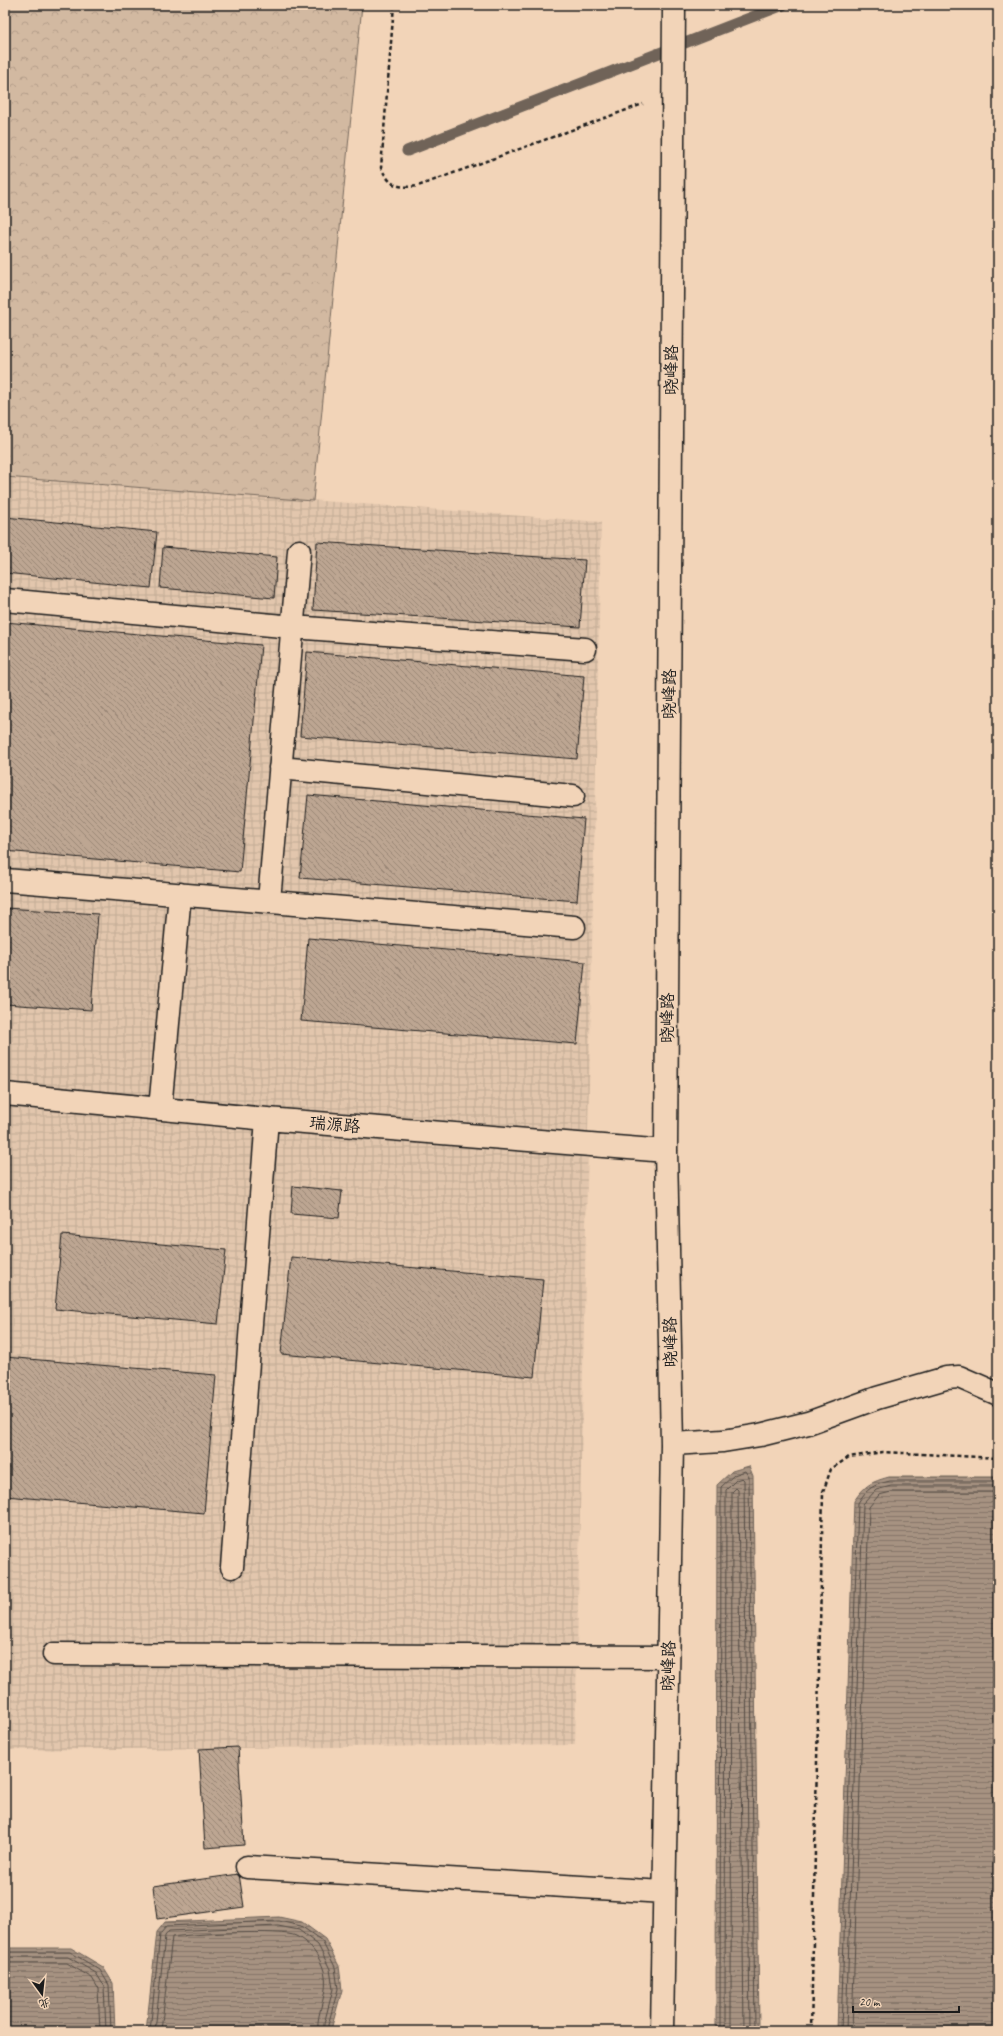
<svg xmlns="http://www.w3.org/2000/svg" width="1003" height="2036" font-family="Caveat,'LXGW WenKai TC',sans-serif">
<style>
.industrial{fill:url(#industrial-grid)}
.forest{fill:url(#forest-crowns);stroke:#776a5e}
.water{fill:url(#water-rules);stroke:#6f6359}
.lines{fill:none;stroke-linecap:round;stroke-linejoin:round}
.shore{stroke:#534b44;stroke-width:1}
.stream{stroke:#6f6359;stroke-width:11}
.building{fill:url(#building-back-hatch);stroke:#1c1c1c}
.minor-casing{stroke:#1c1c1c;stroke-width:25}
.path{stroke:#1c1c1c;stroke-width:2.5;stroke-dasharray:4 3;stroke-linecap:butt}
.minor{stroke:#f2d4b8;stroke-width:22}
.labels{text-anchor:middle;stroke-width:3;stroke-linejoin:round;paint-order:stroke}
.street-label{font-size:17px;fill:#1c1c1c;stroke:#f2d4b8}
</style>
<defs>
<pattern id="industrial-grid" width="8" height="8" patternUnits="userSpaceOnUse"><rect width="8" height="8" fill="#e2c6ad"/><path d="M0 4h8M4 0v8" fill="none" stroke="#c1aa94"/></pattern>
<pattern id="forest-crowns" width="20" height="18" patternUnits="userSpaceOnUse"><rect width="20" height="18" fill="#d2b9a1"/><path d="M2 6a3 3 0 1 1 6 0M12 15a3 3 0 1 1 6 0" fill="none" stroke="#b49e8a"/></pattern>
<pattern id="water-rules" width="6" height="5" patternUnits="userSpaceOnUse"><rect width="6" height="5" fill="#a69281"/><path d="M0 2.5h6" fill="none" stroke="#867669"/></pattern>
<pattern id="building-back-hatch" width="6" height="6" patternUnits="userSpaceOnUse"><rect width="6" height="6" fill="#bda692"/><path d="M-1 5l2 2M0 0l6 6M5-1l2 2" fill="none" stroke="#998676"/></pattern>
</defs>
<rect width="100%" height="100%" fill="#f2d4b8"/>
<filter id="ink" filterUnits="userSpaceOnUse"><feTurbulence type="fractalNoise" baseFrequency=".025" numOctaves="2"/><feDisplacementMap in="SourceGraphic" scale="8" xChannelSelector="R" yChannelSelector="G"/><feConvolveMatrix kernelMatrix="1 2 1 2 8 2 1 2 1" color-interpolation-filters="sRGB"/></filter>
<g filter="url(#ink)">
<!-- industrial -->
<path class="industrial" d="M5,477L601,522L575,1745L5,1750Z"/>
<!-- forest -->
<path class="forest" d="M5,5H362L313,501L5,477Z"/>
<!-- water -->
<path class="water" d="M749,1466L753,1476L759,2031H716L717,1485L732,1471Z
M889,1477H998V2031H837L854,1501C865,1485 871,1482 889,1477Z
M279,1917L302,1922L325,1939L339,1966L342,1990L332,2026L333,2031H146L157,1932L165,1922Z
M5,1948H71L103,1967L113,1983L115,2031H5Z"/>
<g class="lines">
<!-- shore -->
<path class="shore" d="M5,1952H70L100,1970L109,1985L111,2031
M5,1957H68L96,1973L104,1986L106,2031
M5,1963H67L92,1978L98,1988L100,2031
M150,2031L160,1934L167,1926L279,1921L301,1926L322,1941L335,1967L338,1989L328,2025L329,2031
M155,2031L165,1936L169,1931L278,1926L299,1930L318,1945L330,1969L333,1989L324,2024V2031
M161,2031L172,1937C190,1934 283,1929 296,1936C310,1943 320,1957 324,1971C330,1993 316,2010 318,2031
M720,2031L721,1487L734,1475L745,1471L749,1477L755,2031
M725,2031L726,1490L736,1480L742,1478L744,1480L750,2031
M731,2031L732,1492L736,1488L738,1490L744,2031
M841,2031L858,1503C867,1488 873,1485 890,1481H998
M846,2031L863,1504L876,1490L891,1486H998
M852,2031L869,1507L879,1495L891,1492H998"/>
<!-- stream -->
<path class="stream" d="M407,151L783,5"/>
</g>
<!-- building -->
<path class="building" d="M5,517L157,532L151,588L5,573Z
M317,542L585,560L580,627L313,610Z
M163,547L277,557L274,598L160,588Z
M5,622L261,645L240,872L5,851Z
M307,652L584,676L577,759L300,736Z
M308,795L584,819L577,901L300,878Z
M5,908L98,914L91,1010L5,1004Z
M308,938L585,962L577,1044L301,1021Z
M293,1186L342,1191L339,1218L291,1214Z
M62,1235L226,1250L218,1324L55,1309Z
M291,1257L543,1279L534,1377L281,1354Z
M5,1357L216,1375L204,1513L5,1496Z
M238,1747L244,1845L205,1848L199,1749Z
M239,1874L244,1907L157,1919L153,1886Z"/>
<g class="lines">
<defs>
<path id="minor" d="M5,600L293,627L585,649
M280,768L573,796
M5,880L574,927
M269,901L299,551
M5,1094L267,1119L666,1151
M160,1109L180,894
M672,1444L723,1441L760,1435L808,1423L877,1398L946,1378L959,1377L998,1394
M232,1567L267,1119
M54,1654L668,1657
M247,1867L664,1892
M662,2031L672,1444L666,1151L674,5"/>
</defs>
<!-- minor casing -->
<use href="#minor" class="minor-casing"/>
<!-- path -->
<path class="path" d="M394,5L381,168C391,187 397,188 418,186L643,104
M811,2031L823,1492L831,1469L849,1457L883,1452L998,1458"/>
<!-- minor -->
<use href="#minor" class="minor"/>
</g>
</g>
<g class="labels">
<!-- street labels -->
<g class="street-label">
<text transform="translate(671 370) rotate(-90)" y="6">晓峰路</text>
<text transform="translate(669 694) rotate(-90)" y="6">晓峰路</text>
<text transform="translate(667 1018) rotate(-90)" y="6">晓峰路</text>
<text transform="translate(335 1124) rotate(5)" y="6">瑞源路</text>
<text transform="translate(670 1342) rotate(-91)" y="6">晓峰路</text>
<text transform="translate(668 1666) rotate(-89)" y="6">晓峰路</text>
</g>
</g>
<!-- margin -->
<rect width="1003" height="2036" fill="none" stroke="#f2d4b8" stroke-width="20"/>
<rect x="10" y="10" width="983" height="2016" fill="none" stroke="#1c1c1c" stroke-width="1.5" filter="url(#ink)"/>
<!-- north arrow -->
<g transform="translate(42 1994) rotate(165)" stroke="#f2d4b8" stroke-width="3" paint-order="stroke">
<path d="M0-3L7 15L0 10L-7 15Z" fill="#1c1c1c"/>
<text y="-6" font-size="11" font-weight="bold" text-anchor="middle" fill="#1c1c1c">北</text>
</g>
<!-- scale -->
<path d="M853 2006v6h106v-6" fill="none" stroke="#1c1c1c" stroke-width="2"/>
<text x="859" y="2006" font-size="12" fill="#1c1c1c" stroke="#f2d4b8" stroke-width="3" paint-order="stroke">20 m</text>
</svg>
